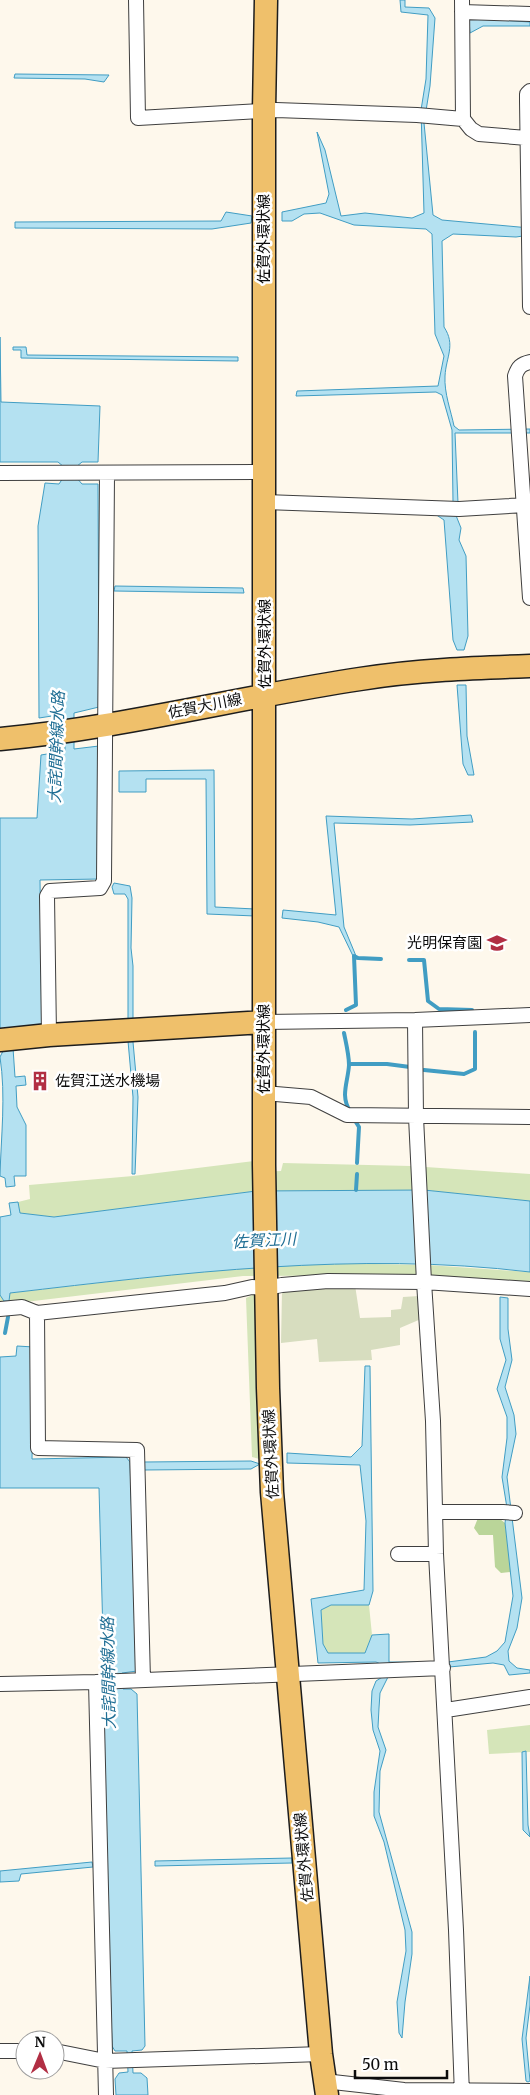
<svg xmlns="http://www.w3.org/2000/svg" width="530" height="2095" font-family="Merriweather,'Noto Sans JP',serif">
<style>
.green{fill:#d5e5b9}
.forest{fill:#bad599}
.cemetery{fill:#d7ddbf}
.water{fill:#b4e1f1;stroke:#419dc3}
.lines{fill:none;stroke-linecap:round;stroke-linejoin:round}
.stream{stroke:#419dc3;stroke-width:4}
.street-casing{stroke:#3f3f3f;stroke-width:16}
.primary-casing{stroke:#1d1d1d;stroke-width:25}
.street{stroke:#fff;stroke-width:14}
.primary{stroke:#efc06b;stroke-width:22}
.labels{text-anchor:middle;stroke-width:5;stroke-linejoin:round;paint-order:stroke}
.street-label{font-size:15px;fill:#0c0c0c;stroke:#fff}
.poi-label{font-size:15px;fill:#0c0c0c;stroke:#fff;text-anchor:end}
.water-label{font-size:16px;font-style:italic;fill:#1f6e94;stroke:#fff}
</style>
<rect width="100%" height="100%" fill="#fef8ec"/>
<!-- green -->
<path class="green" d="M254,1161V1172L281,1171L283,1163L411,1166L530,1174V1201L424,1190L256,1191L54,1217L20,1213L18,1202L30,1199L29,1185L133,1176Z
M321,1263L428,1265L530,1272V1294L417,1275L243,1276L0,1305V1295L4,1301L9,1300L10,1293L196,1272Z
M259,1292L263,1460L252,1457L246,1298Z
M331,1605H369L372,1635L365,1653H327L323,1644L321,1610Z
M530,1725V1752L489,1754L487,1730Z"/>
<!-- forest -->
<path class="forest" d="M478,1518L500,1519L505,1523L511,1572L501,1573L495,1567L493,1535H479L474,1528Z"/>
<!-- cemetery -->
<path class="cemetery" d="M355,1285L360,1318L391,1317V1310L401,1309L403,1297L419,1296L421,1319L400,1328V1345L371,1350L372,1360L319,1362L317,1339L281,1343L282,1291Z"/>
<!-- water -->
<path class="water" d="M400,0H405V7L429,8L435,18L430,86L424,123L433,215L442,220L530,228V235L516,237L453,234L442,241L444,327C456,345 446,357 445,376C444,393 451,411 454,426L459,430L530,429V433H455L458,503L455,513L461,528L459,540L466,556L468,636L464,650H457L453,640L444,520L432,512L453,502L452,430L442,395L436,392L296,396L297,391L438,386L444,356L435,334L432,234L426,229L354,225L320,213L304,214L292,221H282V212L326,203L329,194L317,132L325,150L341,216L365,213L412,218L424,213L421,110L426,79L428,15L401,12Z
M473,17L481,19L530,22V26H483L470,33L469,20Z
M15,74L109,75L104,82L85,79L14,78Z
M226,212L252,216L251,223L212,229L15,228V222L221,221Z
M0,337L1,402L100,406L98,462H82L76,467V477L82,484H98L99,707L74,713V749L99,746L100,879L40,880L42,1026L13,1048L15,1077L25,1076L26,1085L16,1086L17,1107L26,1125V1176H14L15,1186L6,1187L5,1178L0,1176C1,1136 6,1096 0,1057L4,1049L0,1030V818H37L41,755L65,751V714L39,718L38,526L45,483L59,484L63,478L64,467L58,462H0Z
M13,347H26L27,355L238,357V361L21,358V350H13Z
M115,586L243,588L244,593L114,591Z
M457,685H466L467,736L474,775H468L463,764Z
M214,770L215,907L255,909V916L207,914L206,779H146V792H119V771Z
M471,815L473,822L410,825L334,823L344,927L356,956H353L339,927L318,922L282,918L283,910L336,915L326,816L412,819Z
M114,883L130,886L132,898L131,948L133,966V1042L138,1097L135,1174H132L133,1097L128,1041V899L125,894H114L112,887Z
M424,1190L530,1201V1272C356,1251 182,1273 10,1293L9,1301H4L0,1295V1217L11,1215L9,1203L18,1202L20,1213L54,1217L256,1191Z
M500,1297L508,1298V1329L512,1360L505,1387L514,1415L516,1434L507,1477L522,1598L517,1628L508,1651L509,1661L517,1668L530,1670V1673L509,1675L504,1665L493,1663L449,1667L383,1665L376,1662L318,1663L311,1599L364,1590L366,1521L360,1465L287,1463V1453L351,1457L362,1446L365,1366H370L373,1591L369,1605H331L321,1610L323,1644L328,1653H365L372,1635L389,1634V1662H448L486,1657L497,1651L505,1642L513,1596L505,1523L507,1508L502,1477L507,1438V1417L497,1389L506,1360L500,1339Z
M17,1346L34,1347L32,1459L126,1457L130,1462L137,1671L122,1673L123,1689H131L137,1694L145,2046L142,2050L132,2051L133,2073H141L147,2078L148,2095H116L115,2079L119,2073L128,2072L127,2051H115L112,2046L102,1698L106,1690L117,1689L116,1673L104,1672L99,1488H0V1357L16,1356Z
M251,1461L260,1464L251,1469L144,1470V1462Z
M384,1676L388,1677L380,1693L379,1708L378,1727L386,1750L380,1771L379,1812L412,1932V1954L405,2002L402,2038L399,2033L397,2002L406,1951L405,1930L384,1842L374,1816V1792L380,1751L373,1730L371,1710L372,1691L376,1681Z
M526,1751L528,1825L530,1837L523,1830L522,1752Z
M292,1858V1863L155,1866V1861Z
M92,1862L93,1867L21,1874L19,1881L0,1882V1871Z
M530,1976V2005L526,2038L530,2081L528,2082L526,2081L522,2039Z"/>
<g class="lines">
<!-- stream -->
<path class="stream" d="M409,960H424L428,1001L439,1009L472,1010
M346,1010L356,1005L354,956L358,958L381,959
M344,1033C346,1043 349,1055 349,1065C348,1082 340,1096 350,1111
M349,1064H387L410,1067
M424,1070L464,1074L475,1069V1032
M354,1119L359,1127L357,1163
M356,1190L357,1174
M5,1333L8,1317"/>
<defs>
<path id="street" d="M136,0L138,118L276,110L417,115L463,119
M462,0L463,119L471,129L479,134L527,138
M462,12L530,14
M530,91L527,94V101L530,307
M530,362C521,364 518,367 515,376L530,598
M0,473L265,472
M265,502L459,509L525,505
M415,1020L416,1117L424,1282L433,1421L436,1554L456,1930L462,2095
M264,1022L415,1020L530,1015
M49,1035L47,896L50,891L100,888L104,881L107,474
M264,1093L311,1097L347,1115L530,1117
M0,1309L22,1307L37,1313L225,1293L252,1287L266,1288L282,1285L328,1281L424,1282L530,1289
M37,1313L38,1448L137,1450L143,1680
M436,1512H503L515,1513
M398,1554H436
M0,1684L96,1682
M446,1710L530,1697
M0,2051H25
M55,2051L105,2061L321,2054
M324,2081L404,2090L530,2091
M106,2095L96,1682L443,1668"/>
<path id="primary" d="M266,0L264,110V1165L268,1388L272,1492L321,2054L327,2095
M0,739C121,728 240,697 360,679C416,670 473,668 530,666
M0,1040L49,1035L264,1022"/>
</defs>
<!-- street casing -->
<use href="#street" class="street-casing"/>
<!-- primary casing -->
<use href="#primary" class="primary-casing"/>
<!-- street -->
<use href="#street" class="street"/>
<!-- primary -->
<use href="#primary" class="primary"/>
</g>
<!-- icons -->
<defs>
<symbol id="school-bare" viewBox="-9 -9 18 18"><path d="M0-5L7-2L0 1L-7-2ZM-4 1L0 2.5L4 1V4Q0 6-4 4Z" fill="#b12e43" stroke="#fff" stroke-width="2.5" paint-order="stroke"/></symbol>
<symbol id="building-bare" viewBox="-9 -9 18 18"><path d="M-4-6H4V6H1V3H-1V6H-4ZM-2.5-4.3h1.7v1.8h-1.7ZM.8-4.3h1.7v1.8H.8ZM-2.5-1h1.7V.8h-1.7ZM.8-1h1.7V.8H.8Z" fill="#b12e43" stroke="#fff" stroke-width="2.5" paint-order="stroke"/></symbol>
</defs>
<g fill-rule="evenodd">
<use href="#school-bare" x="483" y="929" width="28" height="28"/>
<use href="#building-bare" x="26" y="1067" width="28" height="28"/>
</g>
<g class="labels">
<!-- street labels -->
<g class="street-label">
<text transform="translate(264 239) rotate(-90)" y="5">佐賀外環状線</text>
<text transform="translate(265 644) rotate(-90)" y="5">佐賀外環状線</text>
<text transform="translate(205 706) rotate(-11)" y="5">佐賀大川線</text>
<text transform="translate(264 1049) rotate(-90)" y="5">佐賀外環状線</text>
<text transform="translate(271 1454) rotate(-93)" y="5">佐賀外環状線</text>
<text transform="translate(304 1857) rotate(-95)" y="5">佐賀外環状線</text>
</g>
<!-- poi labels -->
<g class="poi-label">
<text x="482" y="948">光明保育園</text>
<text x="55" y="1086" text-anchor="start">佐賀江送水機場</text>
</g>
<!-- water labels -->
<g class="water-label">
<text transform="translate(56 747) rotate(-88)" y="6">大詫間幹線水路</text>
<text transform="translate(264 1240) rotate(-3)" y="6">佐賀江川</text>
<text transform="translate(108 1673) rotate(-91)" y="6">大詫間幹線水路</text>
</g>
</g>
<!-- north arrow -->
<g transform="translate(40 2055) rotate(1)"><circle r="24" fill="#ffffff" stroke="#9e9e9e"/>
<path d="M0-4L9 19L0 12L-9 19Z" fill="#b12e43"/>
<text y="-8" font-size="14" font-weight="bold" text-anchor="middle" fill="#0c0c0c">N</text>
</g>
<!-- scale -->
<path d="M355 2070v8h92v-8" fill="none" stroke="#0c0c0c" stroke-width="2.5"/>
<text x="362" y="2070" font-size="15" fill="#0c0c0c" stroke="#ffffff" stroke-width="4" paint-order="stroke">50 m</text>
</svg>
